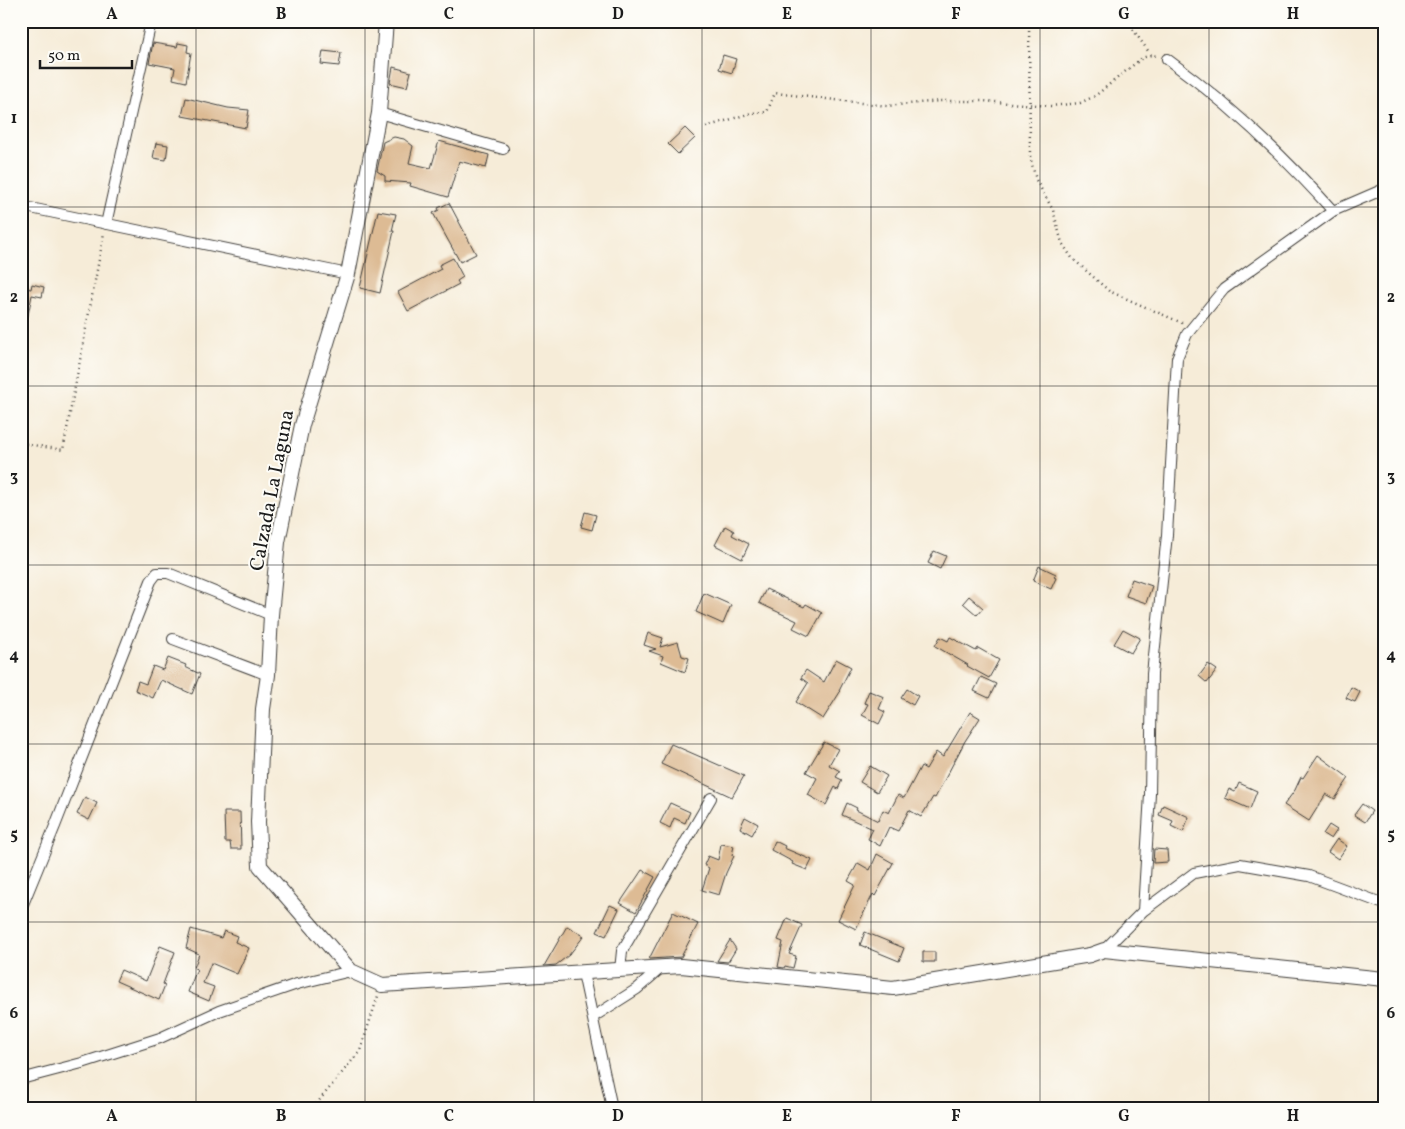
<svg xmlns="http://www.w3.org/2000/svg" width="1405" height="1129" font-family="Vollkorn,serif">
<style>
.building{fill:#ddbb94}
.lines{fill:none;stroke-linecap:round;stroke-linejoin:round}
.street-casing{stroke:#3d3b38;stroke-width:12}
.secondary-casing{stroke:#3d3b38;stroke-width:16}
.path{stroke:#3d3b38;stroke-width:2.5;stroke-dasharray:1 4;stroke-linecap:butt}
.street{stroke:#fff;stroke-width:10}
.secondary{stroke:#fff;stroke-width:14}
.grid{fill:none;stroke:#1c1c1c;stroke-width:1;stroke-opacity:0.55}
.labels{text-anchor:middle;stroke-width:4;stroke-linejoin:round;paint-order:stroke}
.street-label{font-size:20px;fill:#1c1c1c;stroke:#fdfcf7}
.neatline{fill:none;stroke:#1c1c1c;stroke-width:2}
.grid-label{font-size:16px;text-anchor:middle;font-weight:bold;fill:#1c1c1c}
</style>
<rect width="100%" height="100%" fill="#fdfcf7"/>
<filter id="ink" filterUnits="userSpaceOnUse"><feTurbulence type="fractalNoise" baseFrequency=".02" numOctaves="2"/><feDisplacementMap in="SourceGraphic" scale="10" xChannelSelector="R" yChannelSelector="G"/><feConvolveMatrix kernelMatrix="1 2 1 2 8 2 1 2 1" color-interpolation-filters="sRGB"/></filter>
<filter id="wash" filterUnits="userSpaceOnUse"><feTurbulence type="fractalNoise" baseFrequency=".0096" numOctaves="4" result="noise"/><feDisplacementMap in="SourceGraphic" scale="20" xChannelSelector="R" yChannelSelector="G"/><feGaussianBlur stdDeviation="1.12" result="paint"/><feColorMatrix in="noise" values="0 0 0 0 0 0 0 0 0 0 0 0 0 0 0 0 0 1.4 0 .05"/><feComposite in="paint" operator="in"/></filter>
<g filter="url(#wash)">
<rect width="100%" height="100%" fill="#f6ecd8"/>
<g id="blocks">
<!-- building -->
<path class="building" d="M153,43L177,47L178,43L188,45L187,52L191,53L186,82L173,79L175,68L149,63Z
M323,51L341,53L339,66L321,64Z
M723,55L736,59L732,73L719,69Z
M393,67L411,72L407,87L390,83Z
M186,98L228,108L249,110L246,128L182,116Z
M685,128L695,138L678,154L668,144Z
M394,137L404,139L413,146L409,163L431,168L439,141L489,155L486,168L459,161L448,197L410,186L411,183L385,181V176L377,171L383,142Z
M156,143L168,145L166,160L153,158Z
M449,203L476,254L460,262L433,213L439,210L438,208Z
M378,211L396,214L392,231H394L380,293L360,288Z
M453,258L463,277L457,281L459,284L408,311L398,292L441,269L439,265Z
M32,284L44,287L42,297L32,295L26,325L21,324V287L31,289Z
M585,512L596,515L592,530L581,527Z
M725,526L734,531L732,535L749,544L742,559L715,545Z
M934,551L946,556L940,569L928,563Z
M1039,566L1056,574L1054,577L1056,578L1051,589L1033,581Z
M1132,579L1152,586L1146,603L1126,596Z
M766,589L804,607L806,604L822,613L809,636L793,628L797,621L759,603Z
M704,593L731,605L723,624L696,612Z
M969,596L983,608L977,615L963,603Z
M1123,629L1140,638L1131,653L1114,644Z
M648,633L663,638L660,647L678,642L682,656L689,658L685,672L661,662L663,656L649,651L656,649L644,645Z
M940,637L948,641L950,637L976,651L978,648L999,660L989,678L967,666L968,665L935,646Z
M168,658L186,665L185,667L200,674L192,694L161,680L153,698L135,690L138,681L146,684L153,666L163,670Z
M836,659L851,667L839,691L840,692L823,719L796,702L808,683L801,678L806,670L824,682Z
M1208,664L1217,670L1207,683L1199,676Z
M981,677L996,684L989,698L974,691Z
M1351,687L1360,692L1355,702L1346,698Z
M907,689L918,696L913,705L901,698Z
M869,691L884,697L879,709L885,712L879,724L862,715L868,704L864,703Z
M970,712L980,718L965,741L935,798L933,797L921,817L909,810L898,831L889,827L880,846L868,839L873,829L842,815L847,803L857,808L856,810L878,821L883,810L889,813L898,795L904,798L921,766L926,769L936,752L943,757Z
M824,742L838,749L829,765L840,771L836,777L842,780L838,789L835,787L826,805L808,795L817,778L806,772Z
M671,744L744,776L732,797L661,764Z
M1318,755L1349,778L1335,799L1326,794L1309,821L1284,805L1295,790L1301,777L1303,778Z
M870,766L887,776L877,792L860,782Z
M1239,783L1257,791L1250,809L1225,798L1229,789L1235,792Z
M85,797L97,803L89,820L77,814Z
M670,803L690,812L685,823L674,818L670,828L660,823Z
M1362,804L1372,811L1365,822L1354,815Z
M1163,805L1189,817L1183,832L1171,826L1173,821L1159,815Z
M224,812H240L241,849H231L230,842H225Z
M745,817L758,824L752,835L740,828Z
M1329,825L1337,830L1331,839L1323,834Z
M1337,839L1347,846L1338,859L1328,852Z
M775,841L785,846L784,848L812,860L807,870L792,864L793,862L771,850Z
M721,844L734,846L732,855L734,856L726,873L719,895L702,890L709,868L704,865L708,856L718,860Z
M1154,849L1167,850L1168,862L1153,863Z
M877,854L893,863L875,896L873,894L856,929L838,920L855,885L848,881L858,863L870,870Z
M642,870L655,877L636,912L620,903Z
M610,905L619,909L606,936L597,932Z
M673,912L698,924L681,957L649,959Z
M787,918L802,925L789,954L796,956L793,968L785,966L784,968L778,967L783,942L778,940Z
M567,926L584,936L569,955L556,965L544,966Z
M191,929L221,938L224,931L237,936L235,942L249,948L237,974L211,963L203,983L214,987L209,1001L188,992L197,969L194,968L199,954L186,948Z
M865,932L904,948L899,961L860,945Z
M730,940L736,949L728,962L717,961Z
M160,946L175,952L163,984L165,985L159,1000L116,981L121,970L146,981Z
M923,952H935V962H923Z"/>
</g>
</g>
<g filter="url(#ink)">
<use href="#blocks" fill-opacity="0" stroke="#3d3b38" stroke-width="1"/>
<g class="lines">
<defs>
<path id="street" d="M1167,59C1228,103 1283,155 1333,211
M379,113L503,149
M21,206L348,274
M106,224L151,22
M173,639L268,675
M21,909L55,826L151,581L157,573H168L271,615
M1143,911L1150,794L1152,674L1167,535L1177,358L1187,334L1224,289L1333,211L1384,189
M1104,950L1143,911L1194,873L1240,864L1309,876L1384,904
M620,970L622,951L711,798
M583,973L612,1108
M593,1017L637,989L662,967
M21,1079L82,1063L160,1038L219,1011L297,984L351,971"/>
<path id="secondary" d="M386,21L379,113L348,274L302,425L278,542L271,615L268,675L263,709L258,822L260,866L351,971L382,985L681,966L893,988L1090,955L1104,950L1384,979"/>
</defs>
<!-- street casing -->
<use href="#street" class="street-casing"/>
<!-- secondary casing -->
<use href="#secondary" class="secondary-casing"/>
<!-- path -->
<path class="path" d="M1029,21L1030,156L1036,180L1053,210L1062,243L1072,258L1109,291L1182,323
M1127,21L1151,55
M706,127L751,113L767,112L775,93L887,106L940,101H982L1051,106L1080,103L1095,96L1142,58L1151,55L1157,56
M21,443L63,450L104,233
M313,1108L360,1051L378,996"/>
<!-- street -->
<use href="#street" class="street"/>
<!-- secondary -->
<use href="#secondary" class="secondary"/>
</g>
</g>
<!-- grid -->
<path class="grid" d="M196,21V1108M365,21V1108M534,21V1108M702,21V1108M871,21V1108M1040,21V1108M1209,21V1108M21,207H1384M21,386H1384M21,565H1384M21,744H1384M21,922H1384"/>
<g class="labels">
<!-- street labels -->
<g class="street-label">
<text transform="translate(271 490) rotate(-79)" y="7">Calzada La Laguna</text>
</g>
</g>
<!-- margin -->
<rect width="1405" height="1129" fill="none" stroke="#fdfcf7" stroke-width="55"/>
<!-- scale -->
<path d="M40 60v8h92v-8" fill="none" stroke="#1c1c1c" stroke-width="2.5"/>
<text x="48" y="60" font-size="15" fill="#1c1c1c" stroke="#fdfcf7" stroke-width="4" paint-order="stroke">50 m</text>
<rect x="28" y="28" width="1350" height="1074" class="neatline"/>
<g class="grid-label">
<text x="112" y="19">A</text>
<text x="281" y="19">B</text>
<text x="449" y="19">C</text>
<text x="618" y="19">D</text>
<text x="787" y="19">E</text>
<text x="956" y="19">F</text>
<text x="1124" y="19">G</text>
<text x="1293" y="19">H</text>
<text x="14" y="123">1</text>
<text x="1391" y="123">1</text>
<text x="14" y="302">2</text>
<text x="1391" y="302">2</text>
<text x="14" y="481">3</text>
<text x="1391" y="481">3</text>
<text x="14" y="660">4</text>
<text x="1391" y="660">4</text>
<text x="14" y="839">5</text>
<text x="1391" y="839">5</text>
<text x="14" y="1018">6</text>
<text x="1391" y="1018">6</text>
<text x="112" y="1121">A</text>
<text x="281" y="1121">B</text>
<text x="449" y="1121">C</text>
<text x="618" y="1121">D</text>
<text x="787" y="1121">E</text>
<text x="956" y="1121">F</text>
<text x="1124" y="1121">G</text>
<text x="1293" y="1121">H</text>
</g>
</svg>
